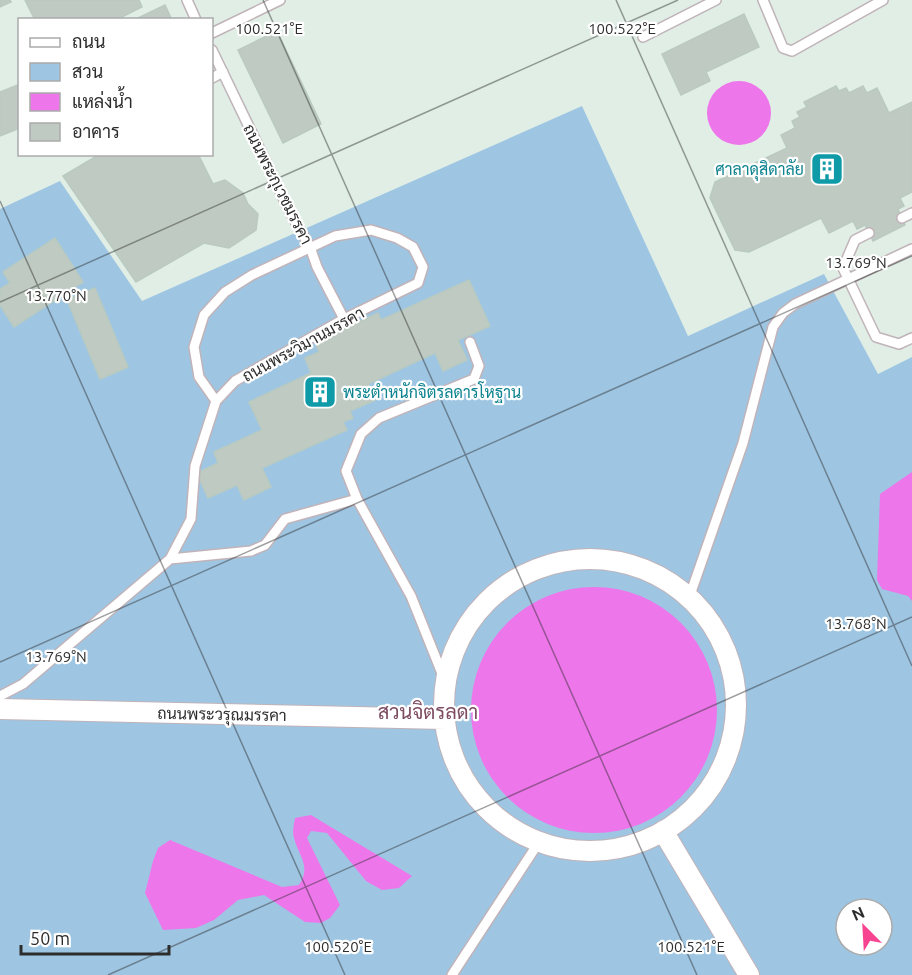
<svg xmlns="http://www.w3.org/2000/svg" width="912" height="975" font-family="Ubuntu,Sarabun,sans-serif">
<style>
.green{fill:#9ec6e3;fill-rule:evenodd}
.water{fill:#ee76eb}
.building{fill:#bfcac2;stroke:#b9cac0;stroke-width:1.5}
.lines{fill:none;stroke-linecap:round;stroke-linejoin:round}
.lane-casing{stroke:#c0b3b9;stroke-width:12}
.street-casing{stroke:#c0b3b9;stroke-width:22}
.lane{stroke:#fff;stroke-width:9}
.street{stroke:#fff;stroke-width:20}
.ticks{fill:none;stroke:#2d2d2d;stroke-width:1.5;stroke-opacity:0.45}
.labels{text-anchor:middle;stroke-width:4.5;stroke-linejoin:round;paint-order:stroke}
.culture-label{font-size:16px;fill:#0d838f;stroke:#fff;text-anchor:end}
.street-label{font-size:16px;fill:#2d2d2d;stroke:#fff}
.quarter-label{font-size:20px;fill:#7e4d62;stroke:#fff}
.ticks-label{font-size:15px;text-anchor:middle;fill:#2d2d2d;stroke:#fff;stroke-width:4.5;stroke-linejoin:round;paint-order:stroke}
</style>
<rect width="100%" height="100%" fill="#e0eee5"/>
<!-- green -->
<path class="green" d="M582,106L688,336L824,274L878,374L912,357V975H0V209L60,181L142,301ZM846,909H882V945H846Z"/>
<!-- water -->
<path class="water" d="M707 113a32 32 0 1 1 64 0a32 32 0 1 1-64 0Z
M912,472V601L908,596L882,589L877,580L880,494Z
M471 710a123 123 0 1 1 246 0a123 123 0 1 1-246 0Z
M311,815L412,876L399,888L382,890L366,881L327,833L311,831L307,838L340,905L330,918L321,923L305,922L264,895L238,900L214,920L196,928L163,930L145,893L153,861L158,848L170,840L282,887L299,885C312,866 298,855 294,838C292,832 294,824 295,818Z"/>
<!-- building -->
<path class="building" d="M0,0H10L11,2L0,7Z
M25,0H139L142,7L116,20H35Z
M165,5L172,20H134Z
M744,14L759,47L706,72L710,81L681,95L662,54Z
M277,31L321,124L283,143L238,50Z
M20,84V128L0,136V92Z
M836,86L839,91L846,88L849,93L863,86L867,93L877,88L889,113L912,102V192L900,198L904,206L898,209L905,225L873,241L865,225L857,229L853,221L829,233L821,218L749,252L735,250L710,198L715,182L787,148L781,135L795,128L792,121L800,117L797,112L807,107L804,102Z
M100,154H198L213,184L225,180L243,193L248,204L258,214L256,230L229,248L204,243L136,282L63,176Z
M55,238L83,282L14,327L0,305V289L10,283L3,272Z
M469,280L490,326L458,340L467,360L443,371L435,353L368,384L375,400L350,411L353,418L343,422L347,430L262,468L271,487L244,500L237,485L208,498L197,473L218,463L214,452L262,430L249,402L311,373L305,358L319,352L315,342L378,313L381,320Z
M95,288L128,367L100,379L67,300Z"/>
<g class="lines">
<defs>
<path id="lane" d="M187,0L196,20
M763,0L783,48L792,51L883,0
M212,33L280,0
M643,37L716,0
M212,50L291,214L310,247L317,267L344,319
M212,78L223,72
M902,218L912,213
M869,233L855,240L843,268L876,337L899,344L912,338
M170,559L251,551L265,545L285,519L357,499
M689,598L743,443L773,327L783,313L795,304L912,249
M445,681L411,596L357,499L346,471L361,434L379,418L474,379L479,366L470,342
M0,696L23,684L170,559L191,519L195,466L216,401L235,381L344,319L418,283L423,267L413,247L397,238L371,230L335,236L252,275L225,292L204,315L194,347L199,377L216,401
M452,975L539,842"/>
<path id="street" d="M444 705a146 146 0 1 1 292 0a146 146 0 1 1-292 0Z
M0,709L445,719
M663,831L749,975"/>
</defs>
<!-- lane casing -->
<use href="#lane" class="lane-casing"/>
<!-- street casing -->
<use href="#street" class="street-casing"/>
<!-- lane -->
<use href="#lane" class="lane"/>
<!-- street -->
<use href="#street" class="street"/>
</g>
<!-- ticks -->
<path class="ticks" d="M263,0L697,975M616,0L912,666M0,201L345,975M0,302L678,0M0,662L912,256M108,975L912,617"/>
<!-- icons -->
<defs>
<symbol id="building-square" viewBox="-11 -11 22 22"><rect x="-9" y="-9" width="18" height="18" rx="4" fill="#0f9aa8" stroke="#fff"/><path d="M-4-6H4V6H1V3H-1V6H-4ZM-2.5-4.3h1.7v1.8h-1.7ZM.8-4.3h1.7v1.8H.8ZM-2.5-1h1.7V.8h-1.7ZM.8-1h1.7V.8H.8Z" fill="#fff"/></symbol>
</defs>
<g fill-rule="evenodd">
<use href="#building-square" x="808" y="150" width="38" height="38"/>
<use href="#building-square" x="301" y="373" width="38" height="38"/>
</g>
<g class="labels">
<!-- culture labels -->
<g class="culture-label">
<text x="804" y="175">ศาลาดุสิดาลัย</text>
<text x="343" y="398" text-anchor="start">พระตำหนักจิตรลดารโหฐาน</text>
</g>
<!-- street labels -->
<g class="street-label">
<text transform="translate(278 184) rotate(63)" y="6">ถนนพระกุเวชมรรคา</text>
<text transform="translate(303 344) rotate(-29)" y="6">ถนนพระวิมานมรรคา</text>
<text transform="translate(222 714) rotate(1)" y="6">ถนนพระวรุณมรรคา</text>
</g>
<!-- quarter labels -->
<g class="quarter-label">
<text x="428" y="719">สวนจิตรลดา</text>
</g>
</g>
<g class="ticks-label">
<text x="269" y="34">100.521°E</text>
<text x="622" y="34">100.522°E</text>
<text x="856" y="268">13.769°N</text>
<text x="56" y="301">13.770°N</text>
<text x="856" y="629">13.768°N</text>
<text x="56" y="662">13.769°N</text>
<text x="338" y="952">100.520°E</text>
<text x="691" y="952">100.521°E</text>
</g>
<!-- legend -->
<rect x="18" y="18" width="195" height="138" fill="#ffffff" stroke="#ababab" stroke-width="1.5"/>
<rect x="30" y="38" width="30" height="9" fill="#ffffff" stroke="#ababab" stroke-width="1.5"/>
<text x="72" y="48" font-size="18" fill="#2d2d2d">ถนน</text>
<rect x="30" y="63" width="30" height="18" fill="#9ec6e3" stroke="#ababab" stroke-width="1.5"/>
<text x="72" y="78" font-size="18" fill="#2d2d2d">สวน</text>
<rect x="30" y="93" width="30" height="18" fill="#ee76eb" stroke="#ababab" stroke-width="1.5"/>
<text x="72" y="108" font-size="18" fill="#2d2d2d">แหล่งน้ำ</text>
<rect x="30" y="123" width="30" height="18" fill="#bfcac2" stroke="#ababab" stroke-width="1.5"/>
<text x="72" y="138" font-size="18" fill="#2d2d2d">อาคาร</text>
<!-- north arrow -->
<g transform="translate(864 927) rotate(336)"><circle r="28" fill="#ffffff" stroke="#ababab" stroke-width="1.5"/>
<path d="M0-4.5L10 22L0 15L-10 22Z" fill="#f84490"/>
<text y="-9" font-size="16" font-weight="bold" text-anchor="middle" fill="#2d2d2d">N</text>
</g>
<!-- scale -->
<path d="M21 945v9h148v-9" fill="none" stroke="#2d2d2d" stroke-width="3"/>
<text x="30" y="945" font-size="18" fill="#2d2d2d" stroke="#ffffff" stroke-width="4.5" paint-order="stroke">50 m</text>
</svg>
